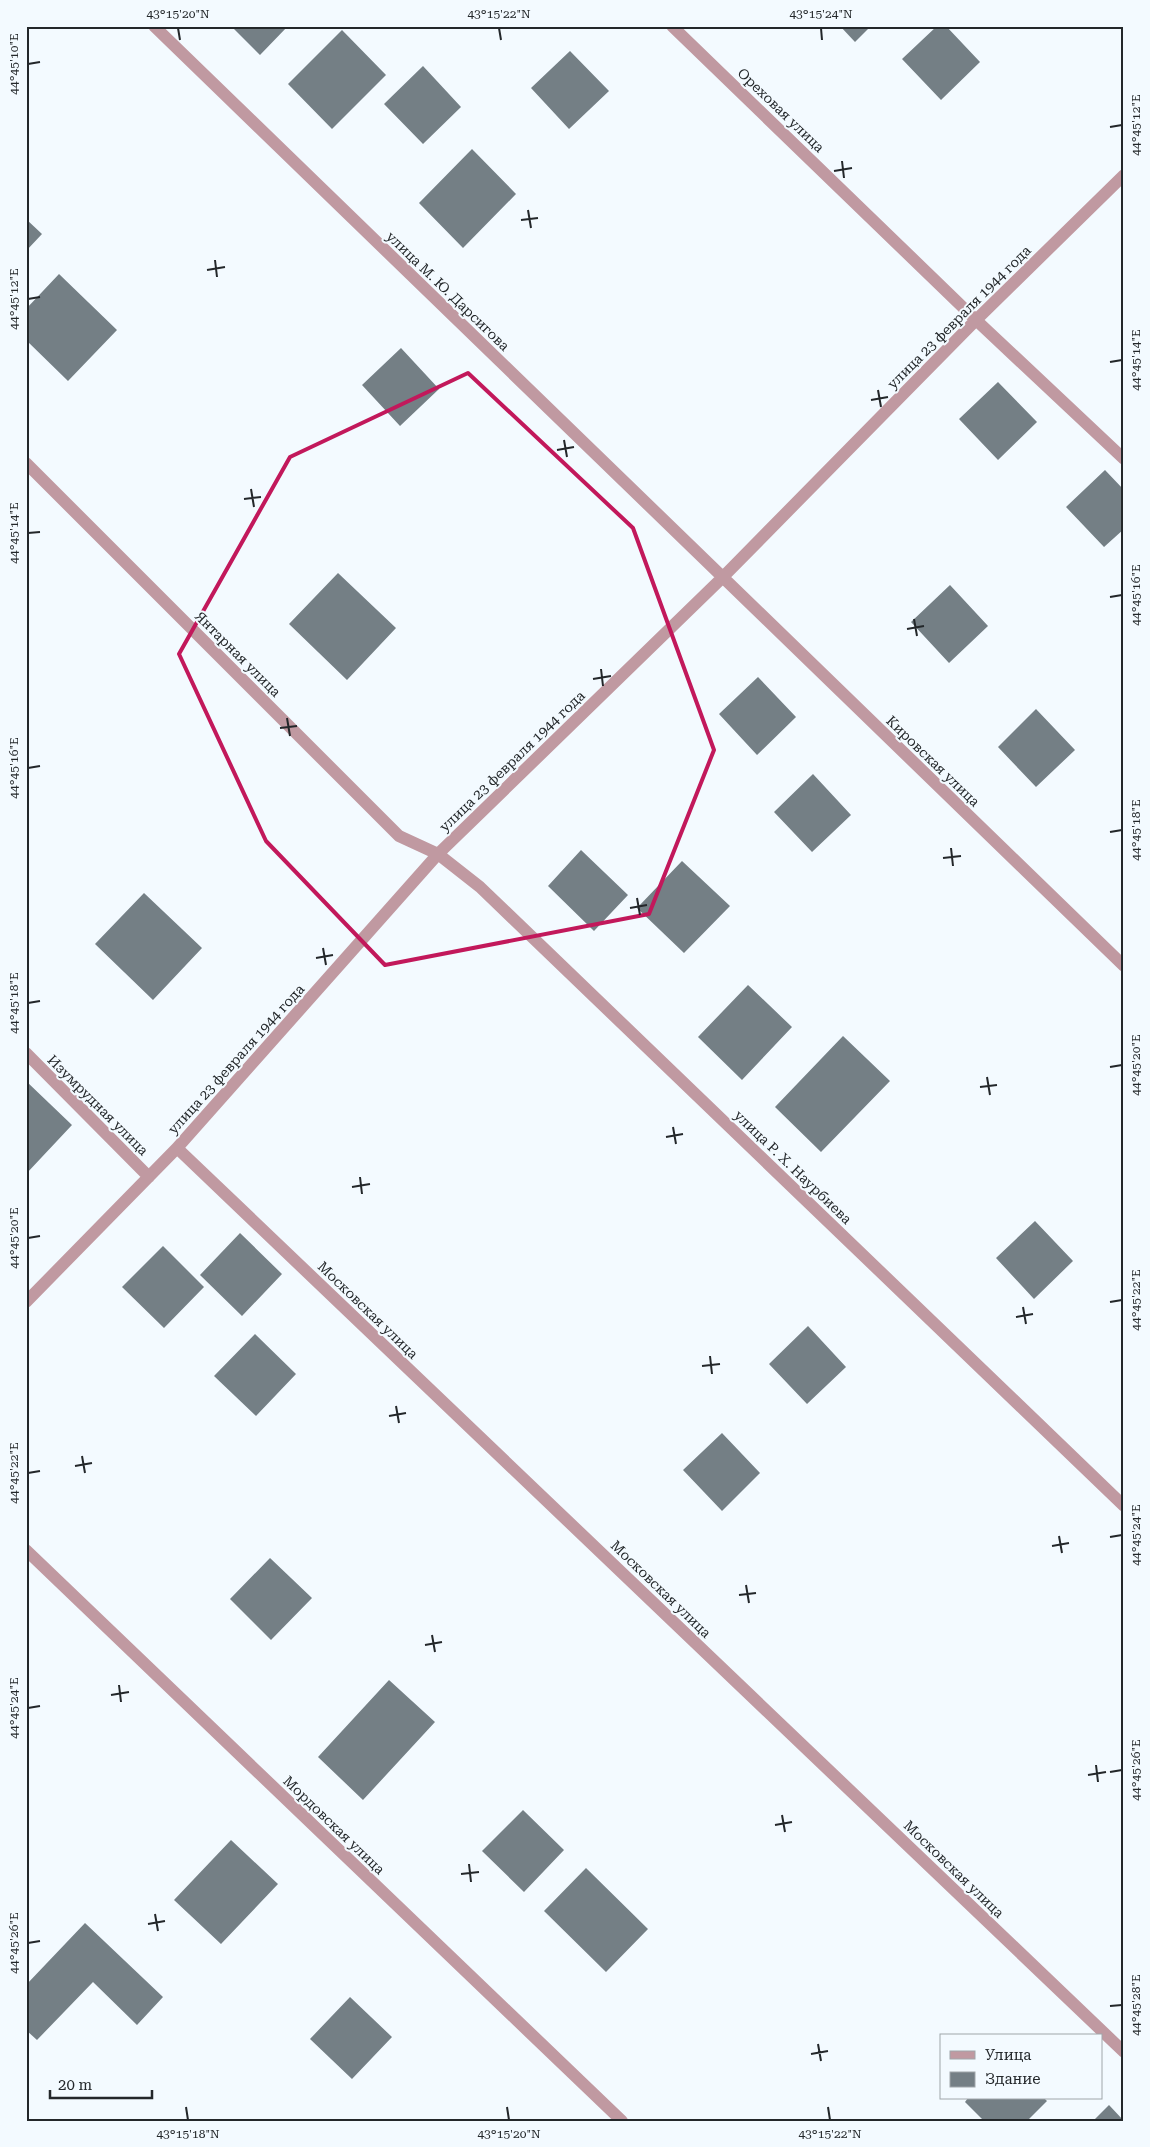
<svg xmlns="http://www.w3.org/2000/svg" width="1150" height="2147" font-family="'Roboto Serif',serif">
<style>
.building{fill:#747f85}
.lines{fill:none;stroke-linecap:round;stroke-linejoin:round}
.minor{stroke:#c099a1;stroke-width:12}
.marked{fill:none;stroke:#c2185b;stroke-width:4;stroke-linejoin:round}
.ticks{fill:none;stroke:#23272a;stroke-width:2}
.labels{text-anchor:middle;stroke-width:4;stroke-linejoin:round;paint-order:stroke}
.street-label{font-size:14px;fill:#23272a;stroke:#f3faff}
.neatline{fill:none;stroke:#23272a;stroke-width:2}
.ticks-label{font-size:12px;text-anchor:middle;fill:#23272a}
</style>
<rect width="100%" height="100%" fill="#f3faff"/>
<!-- building -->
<path class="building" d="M231,26H288L260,55Z
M840,26H871L855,42Z
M937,26H946L980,62L941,100L902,59Z
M342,30L386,75L332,129L288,84Z
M570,51L609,91L569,129L531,88Z
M423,66L461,107L423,144L384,104Z
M472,149L516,194L463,248L419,203Z
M26,219L42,234L26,251Z
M59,274L117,330L68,381L26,340V309Z
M401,348L439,389L400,426L362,385Z
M998,382L1037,422L998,460L959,419Z
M1105,470L1124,490V529L1104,547L1066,507Z
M338,573L396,628L347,680L289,624Z
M950,585L988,626L949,663L911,622Z
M758,677L796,717L757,755L719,714Z
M1036,709L1075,750L1036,787L998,747Z
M813,774L851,815L812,852L774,812Z
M581,850L628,895L594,931L548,886Z
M682,861L730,906L684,953L637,908Z
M144,893L202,948L153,1000L95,944Z
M748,985L792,1027L742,1080L698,1037Z
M843,1036L890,1081L821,1152L775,1107Z
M26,1081L72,1125L26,1174Z
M1035,1221L1073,1261L1034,1299L996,1258Z
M240,1233L282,1274L242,1316L200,1275Z
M163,1246L204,1287L164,1328L122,1287Z
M808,1326L846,1367L807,1404L769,1364Z
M255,1334L296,1374L256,1416L214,1376Z
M722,1433L760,1473L722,1511L683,1470Z
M270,1558L312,1598L271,1640L230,1599Z
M389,1680L435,1722L363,1800L318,1757Z
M523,1810L564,1850L524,1892L482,1851Z
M231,1840L278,1884L221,1944L174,1900Z
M586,1868L648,1929L606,1972L544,1911Z
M85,1923L163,1997L137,2025L93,1982L37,2040L26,2030V1985Z
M350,1997L392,2037L352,2079L310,2039Z
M968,2098H1044L1047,2101L1027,2121H984L965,2102Z
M1109,2105L1124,2121H1093Z"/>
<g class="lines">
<!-- minor -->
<path class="minor" d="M154,26L1124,966
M672,26L976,320L1124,459
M26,463L399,836L438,854L480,887L1124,1506
M26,1053L149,1177
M177,1148L1124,2052
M26,1302L177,1148L438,854L722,578L976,320L1124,175
M26,1550L622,2121"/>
</g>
<!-- marked area -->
<path class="marked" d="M468,373L633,528L714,750L649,914L385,965L266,841L179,654L290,457Z"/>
<!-- ticks -->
<path class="ticks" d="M178,28L180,40M499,28L501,40M821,28L822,40M28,64L40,62M1110,127L1122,125M842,161L844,178M834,171L852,168M528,210L531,228M521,220L538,218M215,260L217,277M207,270L225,267M28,299L40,297M1110,362L1122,360M878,390L881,407M871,400L888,397M564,440L567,457M557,450L574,447M251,489L254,507M244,499L261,497M28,533L40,532M1110,597L1122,595M914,619L917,636M907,629L924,626M601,669L603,686M593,679L611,676M287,718L290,736M280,728L297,726M28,768L40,766M1110,832L1122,830M951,848L953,866M943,858L961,856M637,898L640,915M630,908L647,905M323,948L326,965M316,958L333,955M28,1003L40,1001M1110,1067L1122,1065M987,1077L990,1095M980,1087L997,1085M673,1127L676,1144M666,1137L683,1134M360,1177L362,1194M352,1187L370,1184M28,1238L40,1236M1110,1302L1122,1300M1023,1307L1026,1324M1016,1317L1033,1314M710,1356L712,1374M702,1366L720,1364M396,1406L399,1423M389,1416L406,1413M82,1456L85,1473M75,1466L92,1463M28,1473L40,1471M1059,1536L1062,1553M1110,1537L1122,1535M1052,1546L1069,1543M746,1585L749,1603M739,1595L756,1593M432,1635L435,1652M425,1645L442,1642M119,1685L121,1702M111,1695L129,1692M28,1708L40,1706M1096,1765L1098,1782M1110,1772L1122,1770M1088,1775L1106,1772M782,1815L785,1832M775,1825L792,1822M469,1864L471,1882M461,1874L479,1872M155,1914L158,1931M148,1924L165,1921M28,1943L40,1941M1110,2006L1122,2005M818,2044L821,2061M811,2054L828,2051M186,2107L188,2120M507,2107L509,2120M828,2107L830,2120"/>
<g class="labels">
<!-- street labels -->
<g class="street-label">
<text transform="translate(781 110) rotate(44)" y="5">Ореховая улица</text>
<text transform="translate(448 291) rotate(44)" y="5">улица М. Ю. Дарсигова</text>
<text transform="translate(959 317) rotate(-45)" y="5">улица 23 февраля 1944 года</text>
<text transform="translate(238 654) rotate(45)" y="5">Янтарная улица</text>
<text transform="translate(512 761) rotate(-44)" y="5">улица 23 февраля 1944 года</text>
<text transform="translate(933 761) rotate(44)" y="5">Кировская улица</text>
<text transform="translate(236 1059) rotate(-48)" y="5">улица 23 февраля 1944 года</text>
<text transform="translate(98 1105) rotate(45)" y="5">Изумрудная улица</text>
<text transform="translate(793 1167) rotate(44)" y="5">улица Р. Х. Наурбиева</text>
<text transform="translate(368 1310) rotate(44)" y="5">Московская улица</text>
<text transform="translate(661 1589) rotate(44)" y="5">Московская улица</text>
<text transform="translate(334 1825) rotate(44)" y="5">Мордовская улица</text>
<text transform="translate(954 1869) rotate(44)" y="5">Московская улица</text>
</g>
</g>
<!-- border -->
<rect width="1150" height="2147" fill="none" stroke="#f3faff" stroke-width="55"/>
<!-- legend -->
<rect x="940" y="2034" width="162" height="65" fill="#f3faff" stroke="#a0a6aa"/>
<rect x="950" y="2051" width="25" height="8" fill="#c099a1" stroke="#a0a6aa"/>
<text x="985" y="2060" font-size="15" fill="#23272a">Улица</text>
<rect x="950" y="2072" width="25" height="15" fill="#747f85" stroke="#a0a6aa"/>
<text x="985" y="2084" font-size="15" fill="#23272a">Здание</text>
<!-- scale -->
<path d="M50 2090v8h102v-8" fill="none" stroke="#23272a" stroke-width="2.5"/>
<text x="58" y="2090" font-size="15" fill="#23272a" stroke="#f3faff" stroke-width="4" paint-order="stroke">20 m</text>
<rect x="28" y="28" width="1094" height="2092" class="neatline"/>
<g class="ticks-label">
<text x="178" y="18">43°15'20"N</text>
<text x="499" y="18">43°15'22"N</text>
<text x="821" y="18">43°15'24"N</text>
<text transform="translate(14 64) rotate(-90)" y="4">44°45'10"E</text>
<text transform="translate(1136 125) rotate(-90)" y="4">44°45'12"E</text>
<text transform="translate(14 299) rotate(-90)" y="4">44°45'12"E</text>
<text transform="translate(1136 360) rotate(-90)" y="4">44°45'14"E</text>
<text transform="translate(14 533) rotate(-90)" y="4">44°45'14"E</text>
<text transform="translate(1136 595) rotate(-90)" y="4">44°45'16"E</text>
<text transform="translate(14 768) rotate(-90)" y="4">44°45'16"E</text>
<text transform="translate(1136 830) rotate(-90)" y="4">44°45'18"E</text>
<text transform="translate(14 1003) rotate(-90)" y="4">44°45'18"E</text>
<text transform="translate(1136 1065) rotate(-90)" y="4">44°45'20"E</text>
<text transform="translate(14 1238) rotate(-90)" y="4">44°45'20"E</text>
<text transform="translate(1136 1300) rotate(-90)" y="4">44°45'22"E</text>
<text transform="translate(14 1473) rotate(-90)" y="4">44°45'22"E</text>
<text transform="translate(1136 1535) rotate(-90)" y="4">44°45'24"E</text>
<text transform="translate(14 1708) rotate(-90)" y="4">44°45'24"E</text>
<text transform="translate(1136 1770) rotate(-90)" y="4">44°45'26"E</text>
<text transform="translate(14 1943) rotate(-90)" y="4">44°45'26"E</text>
<text transform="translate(1136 2005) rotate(-90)" y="4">44°45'28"E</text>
<text x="188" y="2138">43°15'18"N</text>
<text x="509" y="2138">43°15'20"N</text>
<text x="830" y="2138">43°15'22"N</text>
</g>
</svg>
